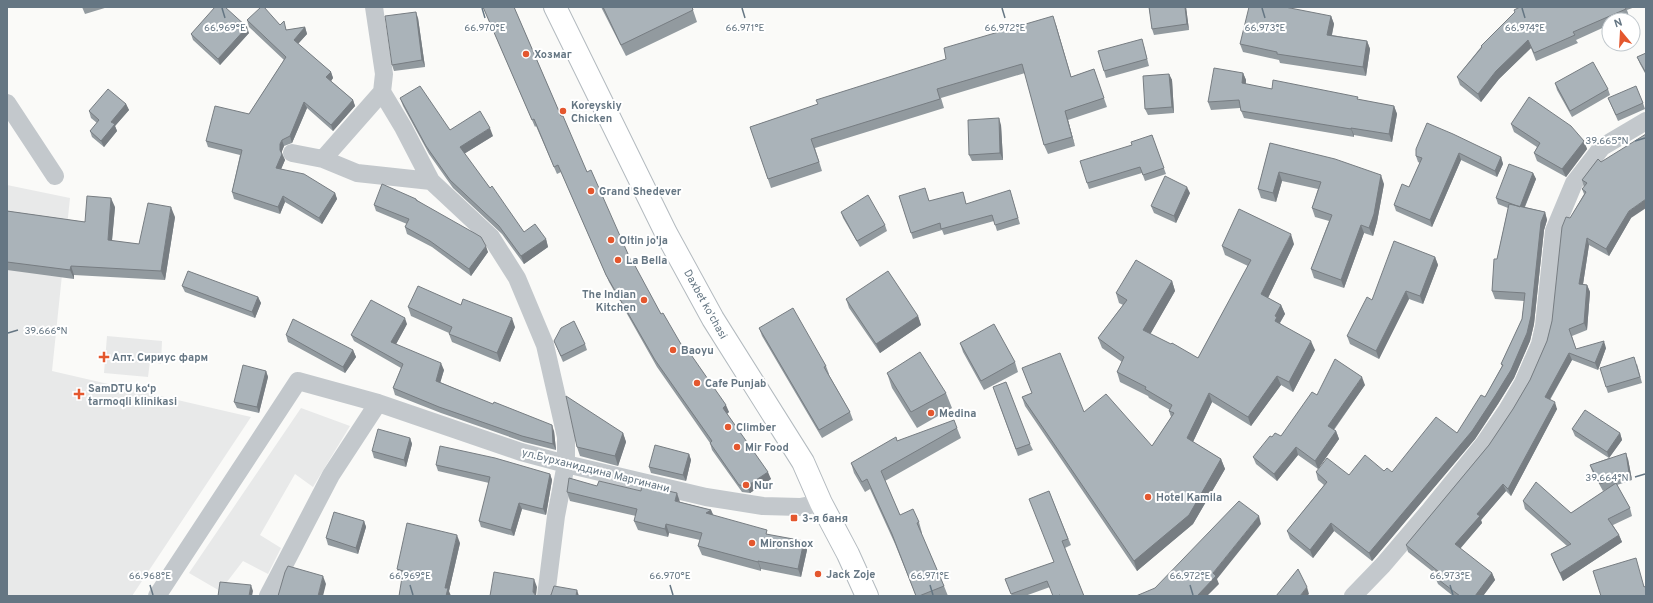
<svg xmlns="http://www.w3.org/2000/svg" width="1653" height="603" font-family="Overpass,sans-serif">
<style>
.built{fill:#e8e9e9}
.lines{fill:none;stroke-linecap:round;stroke-linejoin:round}
.secondary-casing{stroke:#b3babf;stroke-width:24}
.street{stroke:#c3c8cc;stroke-width:18}
.secondary{stroke:#fff;stroke-width:22}
.wall{fill:#929a9f}
.shaded-wall{fill:#777d82}
.building{fill:#aab3b9;stroke:#777d82}
.ticks{fill:none;stroke:#657683;stroke-width:1.5}
.poi-dot{fill:#e4572e;stroke:#fff;stroke-width:1.5}
.labels{text-anchor:middle;stroke-width:4;stroke-linejoin:round;paint-order:stroke}
.poi-label{font-size:11px;font-weight:bold;fill:#657683;stroke:#fff;text-anchor:start}
.street-label{font-size:11px;fill:#657683;stroke:#fff}
.ticks-label{font-size:10px;text-anchor:middle;fill:#657683;stroke:#fff;stroke-width:4;stroke-linejoin:round;paint-order:stroke}
</style>
<rect width="100%" height="100%" fill="#fafaf8"/>
<!-- built -->
<path class="built" d="M7,185L70,198L52,371L251,417L132,596H7Z
M107,336L162,341L161,364L150,361L148,377L104,373Z
M301,408L350,426L313,487L295,474L260,535L281,548L268,574L243,561L220,591L189,573Z"/>
<g class="lines">
<defs>
<path id="secondary" d="M555,7L666,233L713,319L803,462L821,503L848,554L867,596"/>
</defs>
<!-- secondary casing -->
<use href="#secondary" class="secondary-casing"/>
<!-- street -->
<path class="street" d="M374,7L384,74L382,92L403,127L431,181L491,237L517,278L545,345L566,437V464L556,516L546,596
M382,92L323,159L357,173L431,181
M7,103L55,176
M292,153L323,159
M157,596L298,381L378,403L521,452L566,464L706,497L763,506L800,507L821,503
M268,596L331,475L378,403
M1353,596L1383,565L1430,510L1483,445L1507,410L1523,383L1540,344L1544,326L1554,231L1574,183L1602,147L1646,121"/>
<!-- secondary -->
<use href="#secondary" class="secondary"/>
</g>
<!-- wall -->
<path class="wall" d="M82,7H108L85,14Z
M483,7H514L561,116L587,172L632,263L661,314L685,351L729,412L727,414L771,479L750,493L742,492L712,450L710,443L657,367L609,282L561,172L557,174L536,126L535,127Z
M601,7H692L697,22L626,56Z
M1149,7H1186L1189,30L1154,35L1152,29Z
M1520,7H1635L1627,10L1629,16L1621,20H1609V25L1576,40L1578,43L1536,61L1531,48L1499,79L1481,102L1460,85L1457,77L1481,47V46Z
M1331,16L1334,24L1332,35L1367,41L1370,49L1366,76L1280,63L1279,60L1243,52L1240,44Z
M418,18L425,67L394,71L392,65Z
M247,20L280,25L287,30L305,27L307,34L298,44L331,72L333,78L331,81L353,100L355,106L333,131L307,108L292,143L284,146L282,151V153L285,160L281,169L335,193L337,199L322,224L285,202L280,214L234,199L232,192L240,155L208,147L206,141L249,114L284,60L249,27Z
M1056,25L1071,77L1094,69L1107,107L1068,120L1075,146L1048,154L1044,145L1025,73L941,98L944,108L815,148L822,171L771,188L750,127Z
M249,33L220,65L193,40L191,34Z
M1144,46L1149,66L1106,78L1104,71Z
M1646,53V75L1640,64L1637,57Z
M1243,73L1246,80V84L1272,89L1359,100L1394,106L1397,114L1392,142L1354,135V137L1244,118L1240,108L1211,110L1208,102Z
M1169,74L1172,80L1174,113L1148,115L1145,109Z
M1555,83L1608,89L1610,95L1572,117L1557,90Z
M400,98L450,130L493,136L464,154L490,188L524,232L546,239L548,247L524,264L502,234L453,188L429,154L403,106Z
M1608,98L1643,103L1645,109L1618,121Z
M126,104L129,110L115,126L117,131L104,147L92,137L90,131L97,123L91,118L89,111Z
M1511,124L1584,141L1587,149L1566,177L1537,161L1534,153L1537,147L1514,132Z
M1001,125L1003,160L972,161L969,155Z
M1152,135L1166,174L1145,181L1142,173L1089,189L1087,183L1132,145Z
M1270,143L1384,184L1377,222L1373,236L1364,233L1344,288L1314,278L1311,269L1329,221L1315,217L1312,208L1318,189L1282,181L1276,202L1261,198L1258,189Z
M1416,149L1501,157L1503,164L1497,177L1461,160L1432,227L1396,211L1394,205L1409,187L1420,163L1418,162L1416,156Z
M1598,159L1631,218L1609,256L1589,245L1583,284L1587,285L1590,292L1587,330L1572,336L1576,349L1606,348L1598,370L1572,360L1550,400L1557,409L1511,496L1506,491L1481,520L1482,523L1460,549L1492,573L1495,580L1483,596H1453L1438,584L1435,577L1437,575L1408,552L1406,545L1489,445L1513,409L1530,380L1547,341L1552,321L1570,218L1584,194L1582,189L1584,187L1582,180Z
M1533,173L1536,179L1525,207L1545,212L1547,220L1544,230L1534,324L1530,341L1514,378L1498,404L1475,439L1372,561L1334,531L1313,558L1290,539L1287,531L1324,485L1318,480L1316,472L1349,475L1384,471L1392,472L1457,433L1485,397L1502,366L1501,364L1522,319L1524,301L1495,299L1492,291L1497,259L1508,208L1498,204L1496,198Z
M963,192L966,204L1012,197L1020,224L997,231L994,221L944,235L942,230L913,239L899,196L930,201Z
M1190,193L1176,223L1154,213L1151,206Z
M416,199L417,200L488,252L471,276L432,247L407,234L405,227L407,224L376,211L374,205Z
M115,207L112,241L139,244L175,217L165,280L74,275V279L7,270V211L85,222Z
M841,212L885,225L887,231L860,247L843,218Z
M1294,244L1268,298L1281,305L1285,314L1280,323L1315,350L1293,392L1281,385L1251,426L1212,402L1193,442L1221,459L1225,469L1193,524L1137,571L1025,406L1022,397L1032,393L1022,368L1084,412L1152,446L1171,417L1169,411L1170,410L1149,398L1148,396L1120,382L1117,372L1122,362L1102,348L1098,338L1123,305L1119,303L1116,293L1172,281L1175,291L1150,334L1198,358L1248,266L1225,255L1222,246Z
M1435,257L1438,265L1423,304L1409,299L1379,359L1350,344L1347,336L1372,300Z
M182,286L258,297L261,303L255,318L185,292Z
M846,299L918,316L921,325L880,353L849,308Z
M461,305L515,327L500,362L452,342L449,334V333L411,316L408,307Z
M407,324L396,344L444,370L440,382L554,431L556,450L524,442L441,413L395,395L393,388L401,368L354,341L351,335Z
M759,328L826,366L829,374V375L850,412L853,420L822,438L762,336Z
M286,335L353,350L356,357L345,373L288,342Z
M554,341L585,344L587,350L563,362Z
M960,343L1015,362L1018,372L984,390L963,352Z
M1637,364L1642,383L1608,393L1606,387Z
M266,371L268,377L259,413L237,408L234,402Z
M887,373L946,393L952,408L917,428L892,388Z
M1365,385L1334,430L1336,431L1339,439L1318,469L1298,455L1277,481L1256,464L1253,457L1272,437L1281,436L1317,395Z
M993,387L1030,444L1033,450L1018,456Z
M957,428L961,438L885,481L900,515L919,522L922,533H921L944,586L948,596H916L895,544L870,489L865,492L854,473L851,463L897,441Z
M1572,429L1620,433L1622,440L1609,458L1628,459L1632,480L1617,485L1630,508L1632,516L1613,525L1619,535L1622,542L1563,581L1554,562L1551,554L1567,546L1525,509L1523,501L1571,513L1607,489L1603,491L1592,471L1590,465L1609,458L1575,436Z
M623,433L626,442L618,466L580,456L577,447Z
M410,438L412,444L406,467L374,458L372,451Z
M689,454L691,460L686,481L651,473L649,467Z
M436,465L550,474L552,480L546,515L522,509L514,536L481,527L479,521L489,483L438,471Z
M1049,491L1071,545L1065,548L1084,596H1053L1050,587L1025,596H1012L1005,579L1054,562Z
M567,492L680,502L711,510L714,516L768,535L804,541L807,550L801,577L761,569V571L702,555L698,546L700,540L669,533L668,537L638,530L634,521L636,516L570,501Z
M364,521L366,527L358,554L328,545L326,538Z
M460,543L449,591L400,577L397,569Z"/>
<!-- shaded-wall -->
<path class="shaded-wall" d="M1185,7H1186L1189,30L1187,24Z
M416,12L418,18L425,67L422,60Z
M1053,16L1056,25L1074,86L1071,77Z
M1331,16L1334,24L1330,43L1327,35Z
M247,27L249,33L220,65L218,59Z
M305,27L307,34L296,46L294,40Z
M1528,40L1531,48L1499,79L1481,102L1478,94L1496,71Z
M1367,41L1370,49L1366,76L1363,67Z
M331,72L333,78L329,84L326,77Z
M1243,73L1246,80L1245,91L1242,83Z
M1169,74L1172,80L1174,113L1172,107Z
M353,100L355,106L333,131L331,125Z
M304,102L307,108L292,143L290,136Z
M126,104L129,110L115,126L117,131L104,147L101,141L111,122Z
M1394,106L1397,114L1392,142L1389,134Z
M1065,111L1068,120L1075,146L1072,137Z
M999,118L1001,125L1003,160L1000,153Z
M490,128L493,136L462,155L460,147Z
M1351,128L1354,135V137L1351,129Z
M282,140L284,146L282,151V155V154L285,160L279,174L276,168L280,150V144Z
M1584,141L1587,149L1566,177L1562,169Z
M1459,153L1461,160L1432,227L1430,220Z
M1501,157L1503,164L1497,177L1495,171Z
M1279,172L1282,181L1276,202L1273,193Z
M1533,173L1536,179L1522,213L1520,207Z
M1381,175L1384,184L1377,222L1373,236L1369,228Z
M1187,187L1190,193L1176,223L1174,216Z
M335,193L337,199L322,224L319,218Z
M283,196L285,202L280,214L278,207Z
M111,198L115,207L111,250L108,240Z
M1646,199V208L1631,218L1609,256L1606,249L1629,211Z
M171,207L175,217L165,280L161,271Z
M1545,212L1547,220L1544,230L1534,324L1530,341L1514,378L1498,404L1475,439L1372,561L1369,553L1472,431L1527,333L1541,222Z
M1361,225L1364,233L1344,288L1341,280Z
M1291,234L1294,244L1265,304L1261,294Z
M1587,238L1589,245L1582,291L1579,284Z
M546,239L548,247L524,264L521,256Z
M486,246L488,252L471,276L469,269Z
M1435,257L1438,265L1423,304L1420,296Z
M71,266L74,275V279L70,270Z
M1172,281L1175,291L1147,340L1143,330Z
M1587,285L1590,292L1587,330L1584,323Z
M1406,291L1409,299L1379,359L1376,351Z
M258,297L261,303L255,318L252,312Z
M1281,305L1285,314L1279,324L1275,321V316Z
M918,316L921,325L880,353L876,344Z
M405,318L407,324L394,348L391,342Z
M512,318L515,327L500,362L497,353Z
M1311,341L1315,350L1293,392L1289,382Z
M1604,341L1606,348L1598,370L1595,363Z
M353,350L356,357L345,373L343,367Z
M1569,353L1572,360L1547,404L1545,397Z
M441,363L444,370L439,387L436,381Z
M266,371L268,377L259,413L257,407Z
M1277,376L1281,385L1251,426L1248,417Z
M1362,377L1365,385L1331,433L1328,426Z
M1209,393L1212,402L1190,448L1187,438Z
M1555,402L1557,409L1511,496L1508,489Z
M726,405L729,412L725,415L723,408Z
M552,425L554,431L556,450L553,444Z
M1336,431L1339,439L1318,469L1315,461Z
M623,433L626,442L618,466L615,456Z
M1620,433L1622,440L1609,458L1607,452Z
M410,438L412,444L406,467L404,460Z
M1296,447L1298,455L1277,481L1274,474Z
M1626,453L1628,459L1632,480L1629,473Z
M689,454L691,460L686,481L683,475Z
M1221,459L1225,469L1193,524L1137,571L1134,561Z
M768,472L771,479L750,493L747,486Z
M550,474L552,480L546,515L543,509Z
M1503,484L1506,491L1481,520L1482,523L1457,552L1455,544L1477,514Z
M677,493L680,502L675,501Z
M519,503L522,509L514,536L511,530Z
M711,510L714,518L706,513Z
M1259,516L1261,524L1217,579L1219,584L1207,596H1197L1213,573Z
M364,521L366,527L358,554L356,548Z
M1331,523L1334,531L1313,558L1310,550Z
M666,524L669,533L668,537L665,529Z
M457,535L460,543L449,591L451,596H446L445,588Z
M1619,535L1622,542L1563,581L1560,573Z
M804,541L807,550L801,577L798,569Z
M758,561L761,569V571L758,562Z
M1492,573L1495,580L1483,596H1475Z
M323,576L326,584L323,596H318Z
M534,579L537,587L536,596L533,592Z
M251,585L253,591L252,596H249Z
M1307,587L1309,594L1307,596H1300Z
M577,590L579,596H576Z"/>
<!-- building -->
<path class="building" d="M215,7H225L247,27L218,59L191,34Z
M261,7H264L280,25L284,21L286,30L305,27L294,40L331,72L326,77L353,100L331,125L304,102L290,136L282,140L280,144V150L282,154L276,168L304,174L335,193L319,218L283,196L278,207L232,192L242,150L206,141L215,106L249,114L286,57L247,20Z
M483,7H514L561,116H563L587,172L591,170L632,263L633,262L661,314L663,313L685,351L687,349L726,405L723,408L768,472L747,486L739,485L710,443L712,441L655,360L606,275L558,165L554,167L534,119L532,120Z
M603,7H692L693,10L621,45Z
M1149,7H1185L1187,24L1152,29Z
M1249,7H1285L1331,16L1327,35L1367,41L1363,67L1277,54V52L1240,44Z
M1520,7H1625L1626,9L1573,32L1575,35L1534,53L1528,40L1496,71L1478,94L1457,77L1482,47L1481,46L1515,12L1514,10Z
M416,12L422,60L392,65L385,16Z
M1053,16L1071,77L1094,69L1104,98L1065,111L1072,137L1044,145L1022,64L937,89L940,99L811,139L819,162L768,179L750,127L818,104L816,100L946,59L944,48Z
M1142,39L1147,59L1104,71L1098,51Z
M1646,53V73L1637,57Z
M1593,62L1608,89L1570,111L1555,83Z
M1214,68L1243,73L1242,83L1272,89L1273,80L1358,97L1357,99L1394,106L1389,134L1351,128V129L1241,111L1239,100L1208,102Z
M1169,74L1172,107L1145,109L1143,76Z
M420,86L450,130L480,111L490,128L460,147L490,188L492,186L524,232L535,224L546,239L521,256L499,226L450,180L426,146L400,98Z
M1636,86L1643,103L1616,115L1608,98Z
M108,89L126,104L111,122L115,124L101,141L90,131L99,120L89,111Z
M1529,97L1571,126L1584,141L1562,169L1534,153L1540,143L1511,124Z
M999,118L1000,153L969,155L968,120Z
M1427,123L1453,134L1501,157L1495,171L1459,153L1430,220L1394,205L1402,184L1409,187L1422,158L1416,156V149Z
M1646,134V199L1629,211L1606,249L1587,238L1579,284L1587,285L1584,323L1569,329L1576,349L1604,341L1595,363L1569,353L1545,397L1555,402L1508,489L1503,484L1477,514L1480,516L1455,544L1492,573L1475,596H1460L1435,577L1439,572L1406,545L1489,445L1513,409L1530,380L1547,341L1552,321L1562,227L1566,217L1570,218L1586,192L1582,189L1587,183L1582,180L1598,159L1601,162Z
M1152,135L1164,168L1143,175L1140,167L1087,183L1080,161L1132,145L1131,142Z
M1270,143L1335,159L1381,175L1374,214L1369,228L1361,225L1341,280L1311,269L1332,215L1312,208L1321,182L1279,172L1273,193L1258,189Z
M1509,164L1533,173L1520,207L1496,198Z
M1165,176L1187,187L1174,216L1151,206Z
M382,184L416,199V200L476,234L481,237L486,246L469,269L430,241L405,227L409,219L374,205Z
M925,188L929,201L963,192L966,204L1010,190L1018,218L995,225L992,215L941,229L940,223L911,233L899,196Z
M868,195L885,225L857,241L841,212Z
M87,196L111,198L108,240L139,244L148,203L171,207L161,271L71,266L70,270L7,262V211L85,222Z
M1509,204L1545,212L1541,222L1531,316L1527,333L1511,370L1495,396L1472,431L1369,553L1331,523L1310,550L1287,531L1327,482L1316,472L1327,458L1349,475L1365,455L1384,471L1387,468L1392,472L1436,417L1457,433L1481,395L1485,397L1503,365L1501,364L1522,319L1525,293L1492,291L1494,259H1497Z
M1239,209L1291,234L1261,294L1281,305L1275,316L1277,317L1275,321L1311,341L1289,382L1277,376L1248,417L1209,393L1187,438L1221,459L1189,515L1134,561L1022,397L1032,393L1022,368L1060,353L1084,412L1106,394L1152,446L1174,413L1169,411L1172,405L1145,389L1146,387L1117,372L1124,357L1098,338L1127,300L1116,293L1136,260L1172,281L1143,330L1171,344L1172,343L1198,358L1251,260L1222,246Z
M1394,241L1435,257L1420,296L1406,291L1376,351L1347,336L1367,297L1372,300Z
M188,271L258,297L252,312L182,286Z
M888,271L918,316L876,344L846,299Z
M418,286L461,305L463,299L512,318L497,353L449,334L452,327L408,307Z
M371,300L405,318L391,342L441,363L436,381L493,404L494,402L552,425L553,444L522,436L439,407L393,388L403,364L351,335Z
M793,308L826,366L824,367L850,412L819,430L759,328Z
M293,319L353,350L343,367L286,335Z
M574,321L585,344L561,356L554,341L561,328Z
M994,324L1015,362L981,381L960,343Z
M920,352L946,393L911,412L887,373Z
M1634,357L1640,377L1606,387L1600,368Z
M1335,359L1362,377L1328,426L1336,431L1315,461L1296,447L1274,474L1253,457L1270,436L1272,437L1275,433L1281,436L1312,392L1317,395Z
M243,365L266,371L257,407L234,402Z
M1006,382L1030,444L1016,449L993,387Z
M566,396L623,433L615,456L577,447Z
M1585,410L1620,433L1607,452L1572,429Z
M954,420L957,428L881,471L900,515L913,509L919,522L917,523L944,586L919,596H916L892,534L867,479L862,482L851,463L896,437L897,441Z
M378,429L410,438L404,460L372,451Z
M655,445L689,454L683,475L649,467Z
M440,446L495,458L550,474L543,509L519,503L511,530L479,521L490,477L436,465Z
M1626,453L1629,473L1600,484L1590,465Z
M569,478L597,486L599,481L641,491L642,485L677,493L675,501L711,510L706,513L767,530L766,534L804,541L798,569L758,561V562L698,546L702,533L666,524L665,529L634,521L637,509L567,492Z
M1536,482L1571,513L1616,483L1630,508L1608,519L1619,535L1560,573L1551,554L1571,544L1523,501Z
M1049,491L1068,539L1062,541L1084,596H1061L1060,595L1057,596H1053L1047,581L1011,594L1005,579L1054,562L1029,499Z
M1239,501L1259,516L1213,573L1216,576L1197,596H1136L1155,588Z
M334,512L364,521L356,548L326,538Z
M407,523L457,535L445,588H448L446,596H399L403,571L397,569Z
M1636,558L1644,587L1646,586V596H1601L1593,571Z
M288,566L323,576L318,596H278L285,572Z
M1298,569L1307,587L1300,596H1276Z
M494,572L534,579L533,592L536,596H490Z
M220,582L251,585L249,596H218Z
M554,586L577,590L576,596H549L551,595Z"/>
<!-- ticks -->
<path class="ticks" d="M222,8L225,18M482,8L485,18M742,8L745,18M1002,8L1005,18M1262,8L1265,18M1522,8L1525,18M1635,141L1645,138M8,333L18,330M1635,477L1645,474M150,585L153,595M410,585L413,595M670,585L673,595M930,585L933,595M1190,585L1193,595M1450,585L1453,595"/>
<!-- markers -->
<g class="poi-dot">
<circle cx="526" cy="54" r="4"/>
<circle cx="563" cy="111" r="4"/>
<circle cx="591" cy="191" r="4"/>
<circle cx="611" cy="240" r="4"/>
<circle cx="618" cy="260" r="4"/>
<circle cx="644" cy="300" r="4"/>
<circle cx="673" cy="350" r="4"/>
<path d="M102 351h4v4h4v4h-4v4h-4v-4h-4v-4h4z"/>
<circle cx="697" cy="383" r="4"/>
<path d="M77 388h4v4h4v4h-4v4h-4v-4h-4v-4h4z"/>
<circle cx="931" cy="413" r="4"/>
<circle cx="728" cy="427" r="4"/>
<circle cx="737" cy="447" r="4"/>
<circle cx="746" cy="485" r="4"/>
<circle cx="1148" cy="497" r="4"/>
<rect x="790" y="514" width="8" height="8" rx="2"/>
<circle cx="752" cy="543" r="4"/>
<circle cx="818" cy="574" r="4"/>
</g>
<g class="labels">
<!-- poi labels -->
<g class="poi-label">
<text x="534" y="58">Хозмаг</text>
<text x="571" y="109">Koreyskiy<tspan x="571" dy="13">Chicken</tspan></text>
<text x="599" y="195">Grand Shedever</text>
<text x="619" y="244">Oltin jo'ja</text>
<text x="626" y="264">La Bella</text>
<text x="636" y="298" text-anchor="end">The Indian<tspan x="636" dy="13">Kitchen</tspan></text>
<text x="681" y="354">Baoyu</text>
<text x="112" y="361">Апт. Сириус фарм</text>
<text x="705" y="387">Cafe Punjab</text>
<text x="88" y="392">SamDTU ko‘p<tspan x="88" dy="13">tarmoqli klinikasi</tspan></text>
<text x="939" y="417">Medina</text>
<text x="736" y="431">Climber</text>
<text x="745" y="451">Mir Food</text>
<text x="754" y="489">Nur</text>
<text x="1156" y="501">Hotel Kamila</text>
<text x="802" y="522">3-я баня</text>
<text x="760" y="547">Mironshox</text>
<text x="826" y="578">Jack Zoje</text>
</g>
<!-- street labels -->
<g class="street-label">
<text transform="translate(706 304) rotate(61)" y="4">Daxbet ko'chasi</text>
<text transform="translate(596 470) rotate(14)" y="4">ул.Бурханиддина Маргинани</text>
</g>
</g>
<g class="ticks-label">
<text x="225" y="31">66.969°E</text>
<text x="485" y="31">66.970°E</text>
<text x="745" y="31">66.971°E</text>
<text x="1005" y="31">66.972°E</text>
<text x="1265" y="31">66.973°E</text>
<text x="1525" y="31">66.974°E</text>
<text x="1607" y="144">39.665°N</text>
<text x="46" y="334">39.666°N</text>
<text x="1607" y="481">39.664°N</text>
<text x="150" y="579">66.968°E</text>
<text x="410" y="579">66.969°E</text>
<text x="670" y="579">66.970°E</text>
<text x="930" y="579">66.971°E</text>
<text x="1190" y="579">66.972°E</text>
<text x="1450" y="579">66.973°E</text>
</g>
<!-- border -->
<rect width="1653" height="603" fill="none" stroke="#657683" stroke-width="16"/>
<!-- north arrow -->
<g transform="translate(1621 32) rotate(342)"><circle r="19" fill="#ffffff" stroke="#c1c8cd"/>
<path d="M0-3L7 15L0 10L-7 15Z" fill="#e4572e"/>
<text y="-6" font-size="11" font-weight="bold" text-anchor="middle" fill="#657683">N</text>
</g>
</svg>
